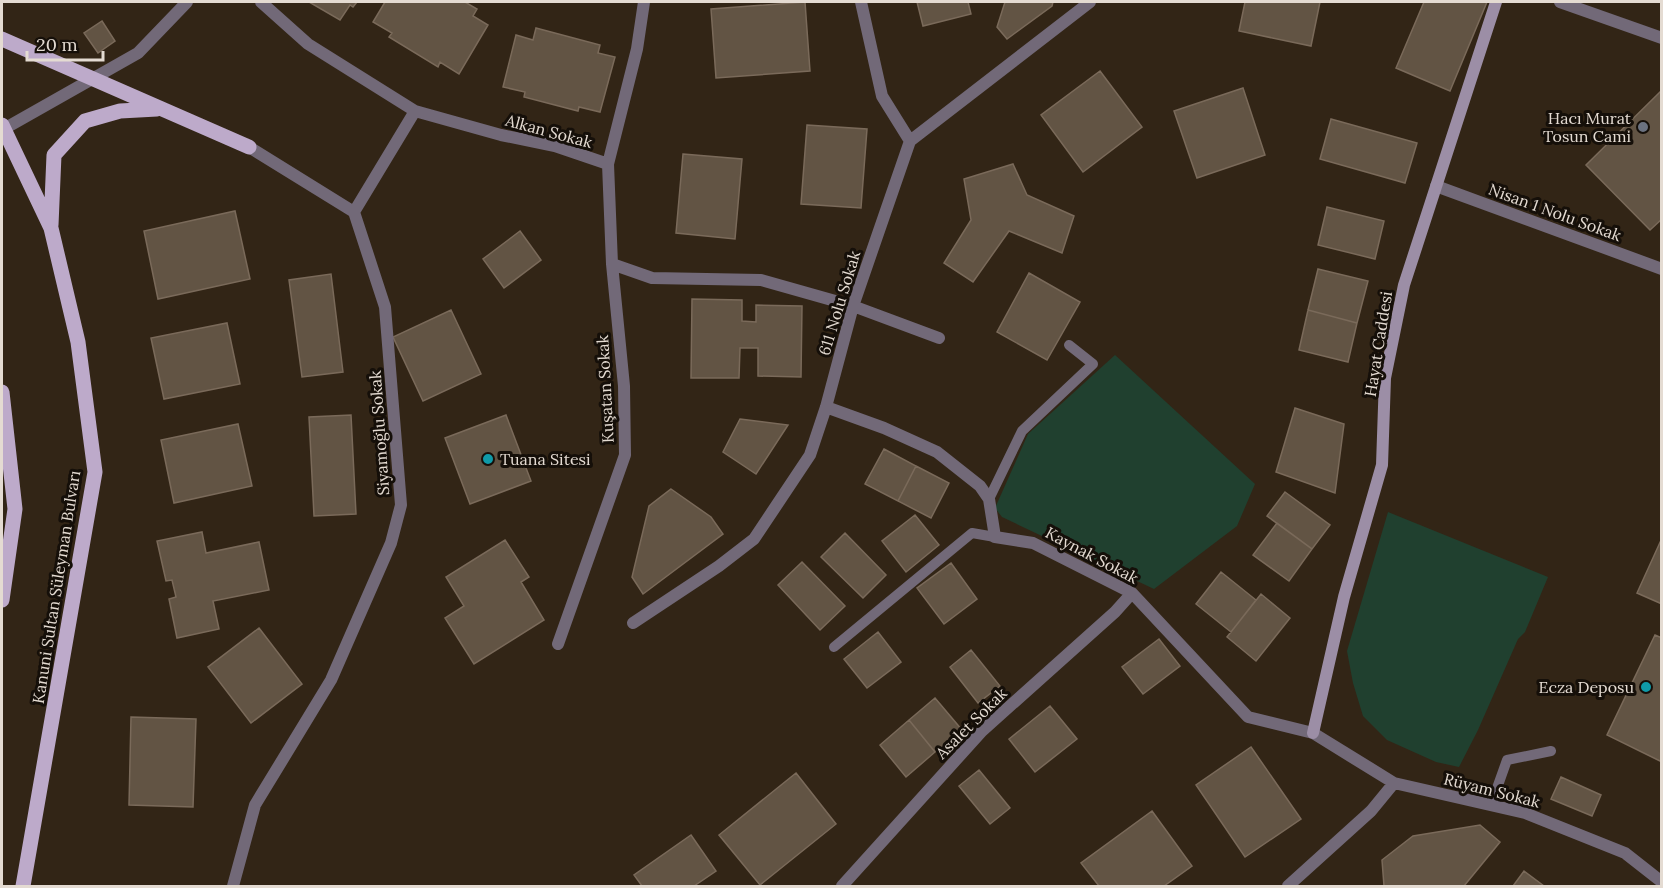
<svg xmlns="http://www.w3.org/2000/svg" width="1663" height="888" font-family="Lora,serif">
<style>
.green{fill:#20402f}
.building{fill:#625444;stroke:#7a6a5a;stroke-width:1.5}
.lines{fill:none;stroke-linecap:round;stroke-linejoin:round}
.lane{stroke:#726978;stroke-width:10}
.street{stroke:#726978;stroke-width:12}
.secondary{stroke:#9c8ea6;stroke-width:12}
.primary{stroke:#bdaaca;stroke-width:15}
.worship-dot{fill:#6b7280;stroke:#150f09;stroke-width:2}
.culture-dot{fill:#0f9aa8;stroke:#150f09;stroke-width:2}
.labels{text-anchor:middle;stroke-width:6;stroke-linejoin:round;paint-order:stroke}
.poi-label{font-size:16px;fill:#e4dbd2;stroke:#150f09;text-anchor:end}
.street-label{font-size:16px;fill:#e4dbd2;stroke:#150f09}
</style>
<rect width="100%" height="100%" fill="#322516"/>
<!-- green -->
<path class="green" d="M1115,355L1255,484L1237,526L1154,589L1002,517L995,508L1028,434Z
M1388,512L1548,577L1525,632L1518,639L1478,730L1459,767L1436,762L1387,740L1363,716L1353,683L1347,651Z"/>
<!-- building -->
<path class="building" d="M309,2H357L353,7L350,5L340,20Z
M385,2H465L477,9L473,16L488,25L459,74L440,62L438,67L389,37L392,33L373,22Z
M805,2L810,71L716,78L711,9Z
M917,2H968L971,14L923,26Z
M1005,2H1053L1052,6L1007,39L997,27Z
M1245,2H1320L1311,46L1239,31Z
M1424,2H1487L1450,91L1396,68Z
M102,21L115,41L98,53L84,33Z
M536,28L600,45L598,53L615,57L600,112L579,107L578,111L524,97L525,92L503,87L516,35L533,40Z
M1100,71L1142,127L1083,172L1041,115Z
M1243,88L1265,155L1197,178L1174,111Z
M1662,90V219L1650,230L1586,165Z
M1331,119L1417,143L1405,183L1320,159Z
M807,125L867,129L861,208L801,204Z
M683,154L742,159L735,239L676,233Z
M1013,164L1027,195L1074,216L1062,253L1009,231L973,282L944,263L971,220L964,179Z
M1327,207L1384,221L1375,259L1318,245Z
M235,211L250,279L158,299L144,231Z
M520,231L541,260L504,288L483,259Z
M1318,269L1368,281L1357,323L1308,310Z
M1029,273L1080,302L1047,360L997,332Z
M331,274L343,372L302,377L289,280Z
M692,299L742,300V321L756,322V305L802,306L801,377L758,376V348H740L739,378H691Z
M451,310L481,374L423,401L393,337Z
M1308,310L1357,323L1348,362L1299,350Z
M227,323L240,384L164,399L151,338Z
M1295,408L1344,424L1335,493L1276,472Z
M351,415L356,514L314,516L309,417Z
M506,415L531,481L470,504L445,438Z
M740,419L788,425L756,474L723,452Z
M238,424L252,486L174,503L161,440Z
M884,449L916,466L898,501L865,484Z
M916,466L949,483L931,518L898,501Z
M671,489L711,517L723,534L643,594L632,577L649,506Z
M1285,492L1330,525L1312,549L1267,516Z
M915,515L939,545L906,572L882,541Z
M1277,523L1312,549L1289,581L1253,555Z
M202,532L206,553L259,542L269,590L213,601L219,629L177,638L169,599L176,597L172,580L166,581L157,541Z
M845,533L886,575L863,598L821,557Z
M1662,538V604L1637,593Z
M505,540L529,577L521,582L544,620L474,664L445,618L464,606L446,577Z
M802,562L845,606L820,630L778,585Z
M951,563L977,599L944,624L917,588Z
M1221,572L1256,600L1231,632L1196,604Z
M1261,594L1290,618L1256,661L1227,637Z
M259,628L302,684L251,723L208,667Z
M878,632L901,662L867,688L844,659Z
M1655,635L1662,638V762L1607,735Z
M1159,639L1180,666L1143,694L1122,667Z
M971,650L1000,686L978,703L950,667Z
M935,698L962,730L935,752L909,720Z
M1050,706L1077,739L1035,772L1009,739Z
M131,717L196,719L193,807L129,805Z
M909,720L935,752L906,777L880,745Z
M1251,747L1301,819L1245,857L1196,785Z
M979,770L1010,808L990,824L959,786Z
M796,773L836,824L760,885L719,835Z
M1561,777L1601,795L1592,816L1551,799Z
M1152,811L1192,866L1164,886H1099L1081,863Z
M1480,825L1500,842L1464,886H1384L1382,860L1413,836Z
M691,835L716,871L694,886H642L634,875Z
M1524,871L1544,886H1513Z"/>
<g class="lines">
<!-- lane -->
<path class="lane" d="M989,499L1022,431L1093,364L1069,345
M834,647L972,533L995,537
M1491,805L1507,760L1551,751"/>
<!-- street -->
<path class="street" d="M261,2L308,44L415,111L501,135L555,146L608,164L612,264L652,278L761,280L853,306L939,338
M861,2L882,96L910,141
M1560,2L1662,38
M2,130L138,53L187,2
M608,164L637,49L644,2
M1436,186L1662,269
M354,212L415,111
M826,407L884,428L937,452L980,486L989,499L995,537L1033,543L1132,593L1248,717L1313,733L1394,783L1525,813L1625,853L1662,882
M633,623L719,566L754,539L810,455L826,407L853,306L910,141L1090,2
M558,644L625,455L624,386L612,264
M233,886L255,805L331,680L391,543L401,505L385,307L354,212L249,147
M842,886L982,731L1115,612L1132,593
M1288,886L1371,811L1394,783"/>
<!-- secondary -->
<path class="secondary" d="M1313,733L1344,597L1382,465L1385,378L1404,285L1496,2"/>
<!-- primary -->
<path class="primary" d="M2,39L249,147
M2,125L51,228L78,342L95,472L23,886
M51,225L54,155L85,121L120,111L157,109
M2,392L15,509L2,600"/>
</g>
<!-- markers -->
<circle class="worship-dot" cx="1643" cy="127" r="6"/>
<g class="culture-dot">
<circle cx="488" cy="459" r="6"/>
<circle cx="1646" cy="687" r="6"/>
</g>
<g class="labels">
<!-- poi labels -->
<g class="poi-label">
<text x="1631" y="124">Hacı Murat<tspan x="1631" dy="18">Tosun Cami</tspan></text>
<text x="500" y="465" text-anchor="start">Tuana Sitesi</text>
<text x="1634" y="693">Ecza Deposu</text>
</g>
<!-- street labels -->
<g class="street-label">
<text transform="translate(549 131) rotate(15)" y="6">Alkan Sokak</text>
<text transform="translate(1555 212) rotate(20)" y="6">Nisan 1 Nolu Sokak</text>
<text transform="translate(839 303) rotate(-73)" y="6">611 Nolu Sokak</text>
<text transform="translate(1378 344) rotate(-81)" y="6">Hayat Caddesi</text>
<text transform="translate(605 389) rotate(-93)" y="6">Kuşatan Sokak</text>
<text transform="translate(379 433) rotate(-94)" y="6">Siyamoğlu Sokak</text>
<text transform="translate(1092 555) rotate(28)" y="6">Kaynak Sokak</text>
<text transform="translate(56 587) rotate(-81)" y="6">Kanuni Sultan Süleyman Bulvarı</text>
<text transform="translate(971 723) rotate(-45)" y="6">Asalet Sokak</text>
<text transform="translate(1492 790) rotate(14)" y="6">Rüyam Sokak</text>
</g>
</g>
<!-- border -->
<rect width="1663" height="888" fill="none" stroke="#e4dbd2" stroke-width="6"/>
<!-- scale -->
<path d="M27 51v9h76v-9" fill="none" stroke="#e4dbd2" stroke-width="3"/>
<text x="36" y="51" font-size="18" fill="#e4dbd2" stroke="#150f09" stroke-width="4.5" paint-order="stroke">20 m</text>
</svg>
